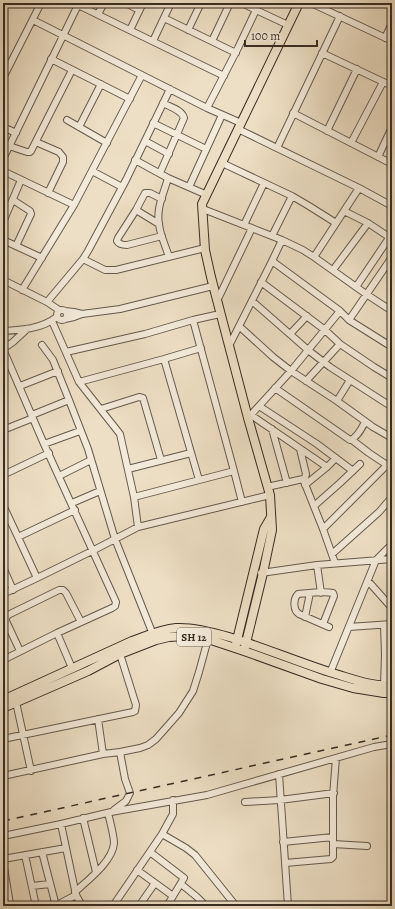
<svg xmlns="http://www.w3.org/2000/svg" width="395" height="909" font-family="Alegreya,serif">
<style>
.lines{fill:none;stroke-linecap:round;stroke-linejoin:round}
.minor-casing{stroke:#645a4c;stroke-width:8}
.major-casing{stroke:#372d23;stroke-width:10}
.minor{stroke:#f3ead9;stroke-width:6}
.major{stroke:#eddfc5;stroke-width:8}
.rail{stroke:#372d23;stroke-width:1.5;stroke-dasharray:7 7;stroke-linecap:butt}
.labels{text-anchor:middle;stroke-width:3.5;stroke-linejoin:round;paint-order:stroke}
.shield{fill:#f3ead9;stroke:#6f665a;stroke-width:1}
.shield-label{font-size:11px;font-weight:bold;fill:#372d23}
</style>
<rect width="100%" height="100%" fill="#eddfc5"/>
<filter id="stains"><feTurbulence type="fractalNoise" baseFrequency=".005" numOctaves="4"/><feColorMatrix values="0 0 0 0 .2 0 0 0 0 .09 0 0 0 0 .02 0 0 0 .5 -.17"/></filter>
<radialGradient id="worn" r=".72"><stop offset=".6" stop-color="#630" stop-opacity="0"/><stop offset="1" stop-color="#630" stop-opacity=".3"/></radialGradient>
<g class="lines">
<defs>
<path id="minor" d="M126,3L139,10
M242,3L256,10
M311,3L392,41
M78,5L224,76
M98,14L104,3
M164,18L236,53
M33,20L207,108L238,48L256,10L288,25
M130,30L143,3
M188,30L201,3
M385,38L392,23
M153,41L171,3
M212,41L230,3
M322,53L392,86
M51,59L130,99
M3,78L41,3
M207,108L241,123
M293,113L392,164
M67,120L107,143
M153,123L206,149
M3,127L16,133
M79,127L101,84
M238,129L359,188L392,206
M327,131L357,69
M145,141L169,154
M36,142L59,152L63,157V162L48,193
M351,143L383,82
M9,146L27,152H30L31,151L72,70
M277,148L340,16
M378,157L392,127
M3,159L79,3
M135,160L168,178L207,195
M222,163L292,196L309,206L336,223
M3,171L74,205
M92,171L122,187
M160,173L184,118C182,110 170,107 163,103
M168,178C164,193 156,208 159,224C160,235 166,247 169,257
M189,187L222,115
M162,199L150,193H145L136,210L118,238L117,241C119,245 124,245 127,245L162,236
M13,200L30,211L31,214L16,246
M203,209L282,240L272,261
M136,210L159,224
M344,211L368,223L392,239
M3,222L21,180
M244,225L264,183
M272,236L292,196
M3,240L42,258
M282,240L303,250L314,257L366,294L392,311
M314,257L359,188
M83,259L105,270H116L205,248
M333,270L368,223
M3,280L47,302L59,310
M261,282L325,330L340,344L374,367L392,378
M356,287L389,238
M22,290L74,205L142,75
M217,301L252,228
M252,301L308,350L330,367L392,407
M47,302L83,259L88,251L126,180L170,89
M57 315a5 5 0 1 1 10 0a5 5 0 1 1-10 0Z
M65,311L74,312L82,314
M65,319L74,317L82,314L120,309L213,286
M193,320L234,471L242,502
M349,320L392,347
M52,321L79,382L120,434L134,497L138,527
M239,326L273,357L291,371L337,401L373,427L392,438
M3,331C22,330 41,329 57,317
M290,334L307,316
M42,345L53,360L69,400L88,449L115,539L154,637
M229,346L272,261L340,311L349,320L392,257
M3,349L13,342L27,329
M66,352L145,334L193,320L220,314
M164,359L199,480
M306,381L340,344
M79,382L164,359L201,348
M20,386L58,371
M275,388L350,440C357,438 362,428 365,422
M337,401L350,380
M259,406L317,444L353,471
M101,409L139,397L143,398L161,460
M32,415L69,400
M251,415L327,467
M248,418L291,371L340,311
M272,429L287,483
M3,430L33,418
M352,440L369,453L387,465
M44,444L80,431
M128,469L191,453
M3,475L49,453
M59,476L91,460
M303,479L323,529L335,563
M305,485L327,467L336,458
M267,487L303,479L305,478L306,474L300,449
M134,497L234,471
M72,503L100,491
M3,505L37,578L3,594
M314,506L340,483L360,464
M323,529L392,460
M18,537L75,510
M332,554L379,512L392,497
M317,565L321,593
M3,567L13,590
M261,573L317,565L392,559
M37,578L94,550L138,527L270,495
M368,581L392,608
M305,617L310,593
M323,624L334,596L333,593C324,591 309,593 298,594C293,599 293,610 299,614L329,627
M384,625L385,654L384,686
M349,627L392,624
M57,633L72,668
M20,651L6,621V618L8,615L59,590H63L66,593L81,622
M3,660L57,633L112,608L115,606L116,602L44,444L3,349
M330,673L376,560L392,544
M16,702L31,771
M98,719L103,754
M3,739L133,712L135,711L136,705L120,654
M279,774L288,906
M3,776L103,754L120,752
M245,802L280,800L334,793
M114,810L126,801L130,793L125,779L120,752L140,748L148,745L156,739L179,713L193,691L199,672L208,639
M83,818L96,872
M162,834L186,848L195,855L236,906
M3,836L61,824
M283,842L333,837
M333,844L367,846
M42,852L56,906
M150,852L184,878L167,906
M25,855L36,906
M3,859L66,848
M3,862L10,904
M285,863L331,859L333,857V796L336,758
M137,870L173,896
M181,884L197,897L206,906
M32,886L50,884
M75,892C88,880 113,861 114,843C114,836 110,821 108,813
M76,895L82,906
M55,906L76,895L61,824L111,812L207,795L374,747L392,744
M113,906L162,834L173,814V800
M139,906L155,883"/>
<path id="major" d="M236,644L264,529L271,517
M244,651L263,573L272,530L270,495L248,418L211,277L205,250L202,204L299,3
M3,700L132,641C146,636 161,629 176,628C193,627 212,632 229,637C266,648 302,664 339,675C355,680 374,687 392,685
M3,708L88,671L120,654L156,640L169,637L185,636L208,639L244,651L322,679L353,688L384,693H392"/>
</defs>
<!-- minor casing -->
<use href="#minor" class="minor-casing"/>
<!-- major casing -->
<use href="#major" class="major-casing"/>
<!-- minor -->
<use href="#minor" class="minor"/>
<!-- major -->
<use href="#major" class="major"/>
<!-- rail -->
<path class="rail" d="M3,821L392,735"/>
</g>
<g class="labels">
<!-- shield labels -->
<rect class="shield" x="177" y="628" width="34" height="18" rx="3"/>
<g class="shield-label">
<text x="194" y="641">SH 12</text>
</g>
</g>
<!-- margin -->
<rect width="395" height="909" fill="none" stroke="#eddfc5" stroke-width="16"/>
<rect x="4" y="4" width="387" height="901" fill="none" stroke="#372d23" stroke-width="2"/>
<rect x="8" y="8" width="379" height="893" fill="none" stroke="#372d23"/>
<!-- scale -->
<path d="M245 40v6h72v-6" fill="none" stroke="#372d23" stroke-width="2"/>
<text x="251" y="40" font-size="12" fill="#372d23" stroke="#f3ead9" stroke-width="3" paint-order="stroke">100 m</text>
<rect width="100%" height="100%" filter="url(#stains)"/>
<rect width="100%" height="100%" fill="url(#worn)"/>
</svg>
